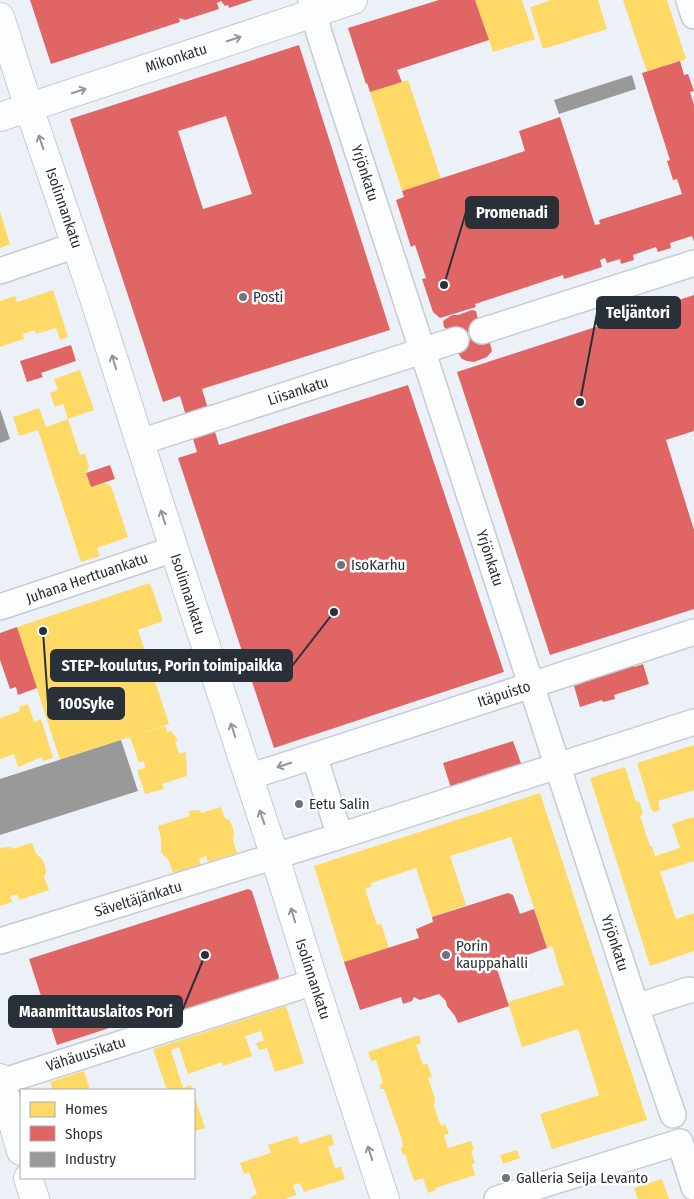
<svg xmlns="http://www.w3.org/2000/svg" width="694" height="1199" font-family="'Fira Sans Condensed',sans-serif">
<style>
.homes{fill:#ffd966}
.shops{fill:#e06666;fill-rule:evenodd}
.industry{fill:#999}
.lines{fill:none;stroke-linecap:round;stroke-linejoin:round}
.minor-casing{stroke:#c6ccd3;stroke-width:28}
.major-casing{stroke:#c6ccd3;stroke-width:30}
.minor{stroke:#fcfdfe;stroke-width:25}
.major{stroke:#fcfdfe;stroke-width:28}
.oneway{stroke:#92969b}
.poi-dot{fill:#6d747b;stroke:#fff;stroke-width:2}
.labels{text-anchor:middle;stroke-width:5;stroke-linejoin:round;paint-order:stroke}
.street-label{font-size:15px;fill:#293038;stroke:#fff}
.poi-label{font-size:15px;fill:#293038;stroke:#fff;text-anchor:start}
.leader{fill:none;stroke:#293038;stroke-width:2}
.callout-dot{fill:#293038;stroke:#fff;stroke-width:2}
.callout{fill:#293038;stroke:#293038;stroke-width:2}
.callout-label{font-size:16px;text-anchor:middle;font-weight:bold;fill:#fff}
</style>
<rect width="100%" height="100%" fill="#ebf1f7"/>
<!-- homes -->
<path class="homes" d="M475,0H522L535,39L493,52Z
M551,0H598L607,29L543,49L530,7Z
M623,0H667L686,59L647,72Z
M408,80L441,179L402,191L370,92Z
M126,102L151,180L102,196L76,119Z
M0,212L10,244L0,248Z
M53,290L68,337L60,340L56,328L36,334L35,330L23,334L24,339L0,347V301L15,296L17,302Z
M80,370L94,410L68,419L63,404L55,407L50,393L58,390L54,379Z
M39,408L46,427L68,419L80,455L85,454L89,467L86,473L91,487L104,483L111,486L128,537L97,548L100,556L81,562L38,430L19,436L13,417Z
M150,583L163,621L138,630L169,724L60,760L17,627Z
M28,704L34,722L41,719L53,758L43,761L42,757L18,767L14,754L0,759V718L20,711L19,707Z
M165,726L167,732L171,731L178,740L175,741L179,754L186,752L187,776L162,784L164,789L145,794L137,770L146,768L143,761L139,763L130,737Z
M694,745V790L658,801L660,810L654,812L651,809L637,763Z
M625,767L636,802L639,801L643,814L640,816L650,846H652L655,856L680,848L672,824L694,817V861L660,872L676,919L694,913V951L650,966L590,778Z
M540,793L647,1120L552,1149L540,1114L599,1095L578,1029L522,1047L508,1002L564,985L552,946L547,948L511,837L450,856L466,905L432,917L416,868L371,883L372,886L365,889L377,925L381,924L389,948L344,962L314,866Z
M221,807L224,817L230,821L233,828L234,835L233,840L237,853L208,862L206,856L199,859L201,865L173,873L169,861L161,852V839L158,826L190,816L188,811L200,810L201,813Z
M32,843L36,854L41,858L45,865L46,872L44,877L49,890L19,900L17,894L10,896L12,902L0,906V848L11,847L12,849Z
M286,1006L304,1063L275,1072L267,1048L259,1050L256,1043L264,1041L261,1031L245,1036L252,1056L223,1066L222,1062L188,1074L179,1047L171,1050L183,1088L191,1085L193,1090H167L153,1049Z
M419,1035L421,1043L416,1045L423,1065L427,1063L432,1077L428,1078L435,1099L434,1107L441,1126L445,1124L449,1134L444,1135L448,1148L471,1141L474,1150L471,1151L475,1163L472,1164L475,1175L435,1188L436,1190L428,1193L423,1178L414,1181L405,1154L403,1155L401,1148L403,1147L401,1137L384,1089H381L380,1084L383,1083L376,1060L371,1061L368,1052Z
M84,1071L90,1090H53L50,1082Z
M194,1095L205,1128L194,1131Z
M331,1134L334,1145L328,1147L335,1168L341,1167L345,1179L304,1192L300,1183L293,1185L296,1195L284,1199H252L251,1197L257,1194L249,1172L244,1174L240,1163L271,1153L268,1145L297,1136L300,1144Z
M517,1150L520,1158L503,1164L500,1155Z
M662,1179L669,1199H638L634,1188Z"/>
<!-- shops -->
<path class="shops" d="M30,0H253L229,8L228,5L225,6L221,1L217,3L219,9L185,20L179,18L180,22L51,64Z
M439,0H475L489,40L397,70L402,82L370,92L367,83L366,84L348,28Z
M299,45L390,330L202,389L219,445L408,385L504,672L274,748L178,458L197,452L180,396L163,402L70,119ZM226,116L252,194L203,209L178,131Z
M680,61L684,75L688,74L694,91L690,92L694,105V242L692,236L670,243L671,248L658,252L656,247L633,255L634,260L621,264L620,259L607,263L605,258L600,260L602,267L564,279L563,275L475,304L476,307L440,318L433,312L422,279L426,278L415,245L411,247L396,200L404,197L402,191L525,151L519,131L560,117L595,225L600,224L599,220L682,194L677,179L673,180L667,161L670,160L642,73Z
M694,295V431L666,440L694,530V609L550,655L457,372Z
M472,310L476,311L480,328L490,343L492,351L487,357L474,362L467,361L462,359L458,353L457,344L453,335L444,327L443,321L452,315H458Z
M71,345L76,361L41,373L43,377L27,382L20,361Z
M110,465L115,479L91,487L86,473Z
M17,627L37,688L18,695L16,687L10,689L0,660V633Z
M631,660L634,667L643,664L649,684L614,695L615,699L603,702L602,700L580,707L574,686L583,683L581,676Z
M513,741L522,766L451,788L443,763Z
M248,889L252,891L279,977L278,980L142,1023L134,1020L57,1045L29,959Z
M508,893L513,895L520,914L534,909L547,948L496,966L509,1006L458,1023L455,1016L447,1006L446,1001L439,994L420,1000L414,997L412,1001L403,1004L401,997L360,1010L344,962L419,938L416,929L433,922L432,917Z"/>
<!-- industry -->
<path class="industry" d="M632,75L636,89L559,114L554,100Z
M0,409L10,439L0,443Z
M121,740L138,791L0,835V779Z"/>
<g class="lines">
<defs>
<path id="minor" d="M311,0L319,33L636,1007L673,1115
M689,0L694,16
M0,271L76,245
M482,331L694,263
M140,442L456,340
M0,607L174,549
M314,756L694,632
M340,836L694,722
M0,941L340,836L314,756L248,777
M636,1007L689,990
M1,1082L314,982
M497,1199L680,1142L694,1187"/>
<path id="major" d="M0,17L29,108L93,295L174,549L275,857L314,982L385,1199
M0,117L353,0
M0,1078L21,1151
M28,1178L35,1199"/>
</defs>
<!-- minor casing -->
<use href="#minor" class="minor-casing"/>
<!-- major casing -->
<use href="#major" class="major-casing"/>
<!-- minor -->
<use href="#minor" class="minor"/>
<!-- major -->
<use href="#major" class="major"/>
</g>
<!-- one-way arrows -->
<defs><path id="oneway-shaft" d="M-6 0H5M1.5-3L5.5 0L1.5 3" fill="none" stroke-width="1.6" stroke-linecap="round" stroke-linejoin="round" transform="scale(1.25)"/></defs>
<g class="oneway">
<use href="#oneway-shaft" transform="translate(234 39) rotate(-18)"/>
<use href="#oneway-shaft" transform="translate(79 91) rotate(-18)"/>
<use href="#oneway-shaft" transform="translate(41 142) rotate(-109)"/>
<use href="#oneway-shaft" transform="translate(114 362) rotate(-107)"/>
<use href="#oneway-shaft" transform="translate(163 517) rotate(-108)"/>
<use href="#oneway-shaft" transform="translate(233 730) rotate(-108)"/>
<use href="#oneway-shaft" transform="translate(284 765) rotate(162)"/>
<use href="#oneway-shaft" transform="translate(262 817) rotate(-109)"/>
<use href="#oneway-shaft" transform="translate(293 915) rotate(-107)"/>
<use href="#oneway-shaft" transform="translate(370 1153) rotate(-108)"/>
</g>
<!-- markers -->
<g class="poi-dot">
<circle cx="243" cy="297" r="5"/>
<circle cx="341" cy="565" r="5"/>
<circle cx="299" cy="804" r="5"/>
<circle cx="446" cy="955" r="5"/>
<circle cx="506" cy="1178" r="5"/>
</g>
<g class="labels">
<!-- street labels -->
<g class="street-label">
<text transform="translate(176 58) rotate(-18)" y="5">Mikonkatu</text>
<text transform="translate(365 173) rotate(72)" y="5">Yrjönkatu</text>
<text transform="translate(64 208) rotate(71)" y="5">Isolinnankatu</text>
<text transform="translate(298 391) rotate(-18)" y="5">Liisankatu</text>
<text transform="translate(490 558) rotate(72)" y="5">Yrjönkatu</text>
<text transform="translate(87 578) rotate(-19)" y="5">Juhana Herttuankatu</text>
<text transform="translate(188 594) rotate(72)" y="5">Isolinnankatu</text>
<text transform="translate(504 694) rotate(-18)" y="5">Itäpuisto</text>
<text transform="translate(138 899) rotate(-17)" y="5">Säveltäjänkatu</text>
<text transform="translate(615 943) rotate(72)" y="5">Yrjönkatu</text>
<text transform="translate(313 979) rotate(72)" y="5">Isolinnankatu</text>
<text transform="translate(86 1054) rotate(-18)" y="5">Vähäuusikatu</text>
</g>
<!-- poi labels -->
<g class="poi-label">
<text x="253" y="302">Posti</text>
<text x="351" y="570">IsoKarhu</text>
<text x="309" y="809">Eetu Salin</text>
<text x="456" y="951">Porin<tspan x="456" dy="17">kauppahalli</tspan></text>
<text x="516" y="1183">Galleria Seija Levanto</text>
</g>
</g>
<!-- callouts -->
<path class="leader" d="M444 285L466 212M580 402L597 313M334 612L292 666M43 631L48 703M205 955L182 1011"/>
<g class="callout-dot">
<circle cx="444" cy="285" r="5"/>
<circle cx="580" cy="402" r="5"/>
<circle cx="334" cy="612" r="5"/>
<circle cx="43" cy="631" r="5"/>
<circle cx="205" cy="955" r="5"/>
</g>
<g class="callout">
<rect x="466" y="197" width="92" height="31" rx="5"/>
<rect x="597" y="297" width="83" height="31" rx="5"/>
<rect x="51" y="650" width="241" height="31" rx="5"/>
<rect x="48" y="688" width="76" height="31" rx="5"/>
<rect x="9" y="996" width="173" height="31" rx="5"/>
</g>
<g class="callout-label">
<text x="512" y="218">Promenadi</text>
<text x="638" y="318">Teljäntori</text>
<text x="172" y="671">STEP-koulutus, Porin toimipaikka</text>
<text x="86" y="709">100Syke</text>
<text x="96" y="1017">Maanmittauslaitos Pori</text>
</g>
<!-- legend -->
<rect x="20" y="1089" width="175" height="90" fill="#ffffff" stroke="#a9acaf"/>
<rect x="30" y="1102" width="25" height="15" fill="#ffd966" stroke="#a9acaf"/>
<text x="65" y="1114" font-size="15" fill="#293038">Homes</text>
<rect x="30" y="1126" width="25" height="15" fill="#e06666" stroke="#a9acaf"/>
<text x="65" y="1139" font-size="15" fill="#293038">Shops</text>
<rect x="30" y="1152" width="25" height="15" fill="#999999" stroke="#a9acaf"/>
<text x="65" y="1164" font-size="15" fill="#293038">Industry</text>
</svg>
